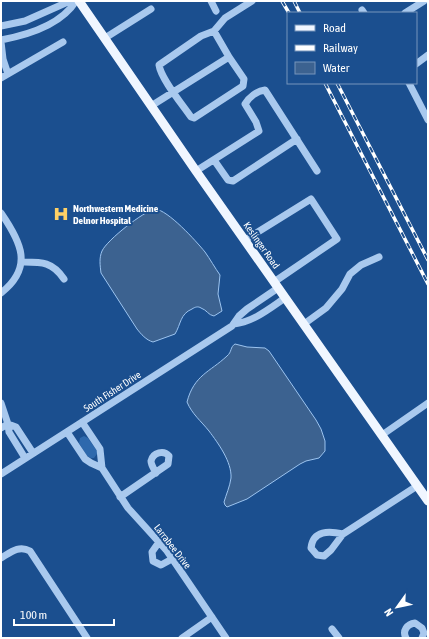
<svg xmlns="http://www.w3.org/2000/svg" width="429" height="639" font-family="'Asap Condensed',sans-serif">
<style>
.green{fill:#2e69ad}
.water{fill:#3c6290;stroke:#9cc4f0}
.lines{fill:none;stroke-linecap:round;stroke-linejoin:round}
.minor{stroke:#a9c9ee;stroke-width:7}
.major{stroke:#f0f6ff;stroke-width:9}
.rail-casing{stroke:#fff;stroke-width:3.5}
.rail{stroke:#1b4f8f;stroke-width:2;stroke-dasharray:6;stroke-linecap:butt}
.labels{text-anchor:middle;stroke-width:4;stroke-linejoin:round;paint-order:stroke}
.poi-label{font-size:10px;font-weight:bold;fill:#fff;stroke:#1b4f8f;text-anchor:start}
.street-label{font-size:10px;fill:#fff;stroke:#1b4f8f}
</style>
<rect width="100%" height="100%" fill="#1b4f8f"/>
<!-- green -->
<path class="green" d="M84,436L88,438L97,451V454L94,458H91L87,456L79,443L80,438Z"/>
<!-- water -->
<path class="water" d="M155,209C168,210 196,241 205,252C210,259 215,268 220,275L218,294L222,311L214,316C208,315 207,310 201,308C198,306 195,307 192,309C180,314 181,324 175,334L153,342C146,340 141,334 137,329L101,273C100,265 99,258 102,251C107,240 144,211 155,209Z
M235,344L247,347L265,348L269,351L316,420L321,429L325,441V451L319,458L306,461L300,464L247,499L227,507L225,505L224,502C226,495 230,486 231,478C232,462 218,443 209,431C201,421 192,414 187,402C194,375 210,372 227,356C232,352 230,347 235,344Z"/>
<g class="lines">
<!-- minor -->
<path class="minor" d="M211,1L216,11
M362,10L364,13
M405,13L424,1
M1,26L25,21L70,1
M214,31L225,18L252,1
M105,38L151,9
M1,40C28,35 61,25 76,1
M1,42L3,59L8,74
M416,64L428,55
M1,78L63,42
M409,83L428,120
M151,106L229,57L244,79L243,86L194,118L191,117C182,104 161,79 159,65L201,36L214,31L229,57
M214,160L228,180L233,181L297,139
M196,171L259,131L256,122L245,104C249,97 257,91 265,90L317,171
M1,213C21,242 34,267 1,293
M245,240L311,199L337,239L274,282
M21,262C41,262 52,261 64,279
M234,324C253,322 269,309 285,298
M304,324L326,308L342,289L350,274L361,265L379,257
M1,403L8,424L9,432L25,458
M8,424L16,427L33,453
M1,428L8,424
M67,432L85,459L91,463L102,468L100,449L82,422
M382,435L428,403
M102,468L128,508L167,551L226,638
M1,474L232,326L239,316L247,309L278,288
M120,497L168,464L169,456C164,450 153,452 151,461C151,465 154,469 156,473
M343,534C329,531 313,530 311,548L317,555L324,556L331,550L343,534L417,486
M159,542L152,552L153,561L161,565L172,559
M1,558C11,552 19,545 30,551L87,638
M332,629L339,638
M182,638L212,617
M406,638C402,631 407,624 415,623L422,628L424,633L422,638"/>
<!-- major -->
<path class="major" d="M79,1L196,171L428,501"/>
<defs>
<path id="rail" d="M282,1L289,13
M294,1L300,13
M325,83L428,284
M337,83L428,260"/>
</defs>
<!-- rail casing -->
<use href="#rail" class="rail-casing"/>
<!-- rail -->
<use href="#rail" class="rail"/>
</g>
<!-- icons -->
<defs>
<symbol id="hospital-bare" viewBox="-9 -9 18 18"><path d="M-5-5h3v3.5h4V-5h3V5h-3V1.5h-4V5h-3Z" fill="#ffd166" stroke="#1b4f8f" stroke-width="2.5" paint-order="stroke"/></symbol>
</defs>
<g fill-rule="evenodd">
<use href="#hospital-bare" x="50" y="203" width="22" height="22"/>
</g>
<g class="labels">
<!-- poi labels -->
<g class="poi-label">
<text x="73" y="212">Northwestern Medicine<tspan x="73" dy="12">Delnor Hospital</tspan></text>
</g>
<!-- street labels -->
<g class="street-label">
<text transform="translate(262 245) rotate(55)" y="4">Keslinger Road</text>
<text transform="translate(112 391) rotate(-33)" y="4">South Fisher Drive</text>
<text transform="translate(173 546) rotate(52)" y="4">Larrabee Drive</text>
</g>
</g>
<!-- border -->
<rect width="429" height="639" fill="none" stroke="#ffffff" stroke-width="4"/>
<!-- legend -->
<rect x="287" y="12" width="130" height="72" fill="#1b4f8f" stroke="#7695bc"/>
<rect x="295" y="25" width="20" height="6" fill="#f0f6ff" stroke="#7695bc"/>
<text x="323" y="32" font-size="12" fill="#ffffff">Road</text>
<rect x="295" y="45" width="20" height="6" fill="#ffffff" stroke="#7695bc"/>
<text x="323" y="52" font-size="12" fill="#ffffff">Railway</text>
<rect x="295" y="62" width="20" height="12" fill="#3c6290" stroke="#7695bc"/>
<text x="323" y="72" font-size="12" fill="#ffffff">Water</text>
<!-- north arrow -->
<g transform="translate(397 607) rotate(237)" stroke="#1b4f8f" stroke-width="3" paint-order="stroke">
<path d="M0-3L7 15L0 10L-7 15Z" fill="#ffffff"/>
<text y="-6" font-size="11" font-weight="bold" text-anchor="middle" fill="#ffffff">N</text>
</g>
<!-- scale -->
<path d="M14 619v6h100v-6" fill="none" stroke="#ffffff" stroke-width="2"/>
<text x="20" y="619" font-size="12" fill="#ffffff" stroke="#1b4f8f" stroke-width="3" paint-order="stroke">100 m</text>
</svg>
